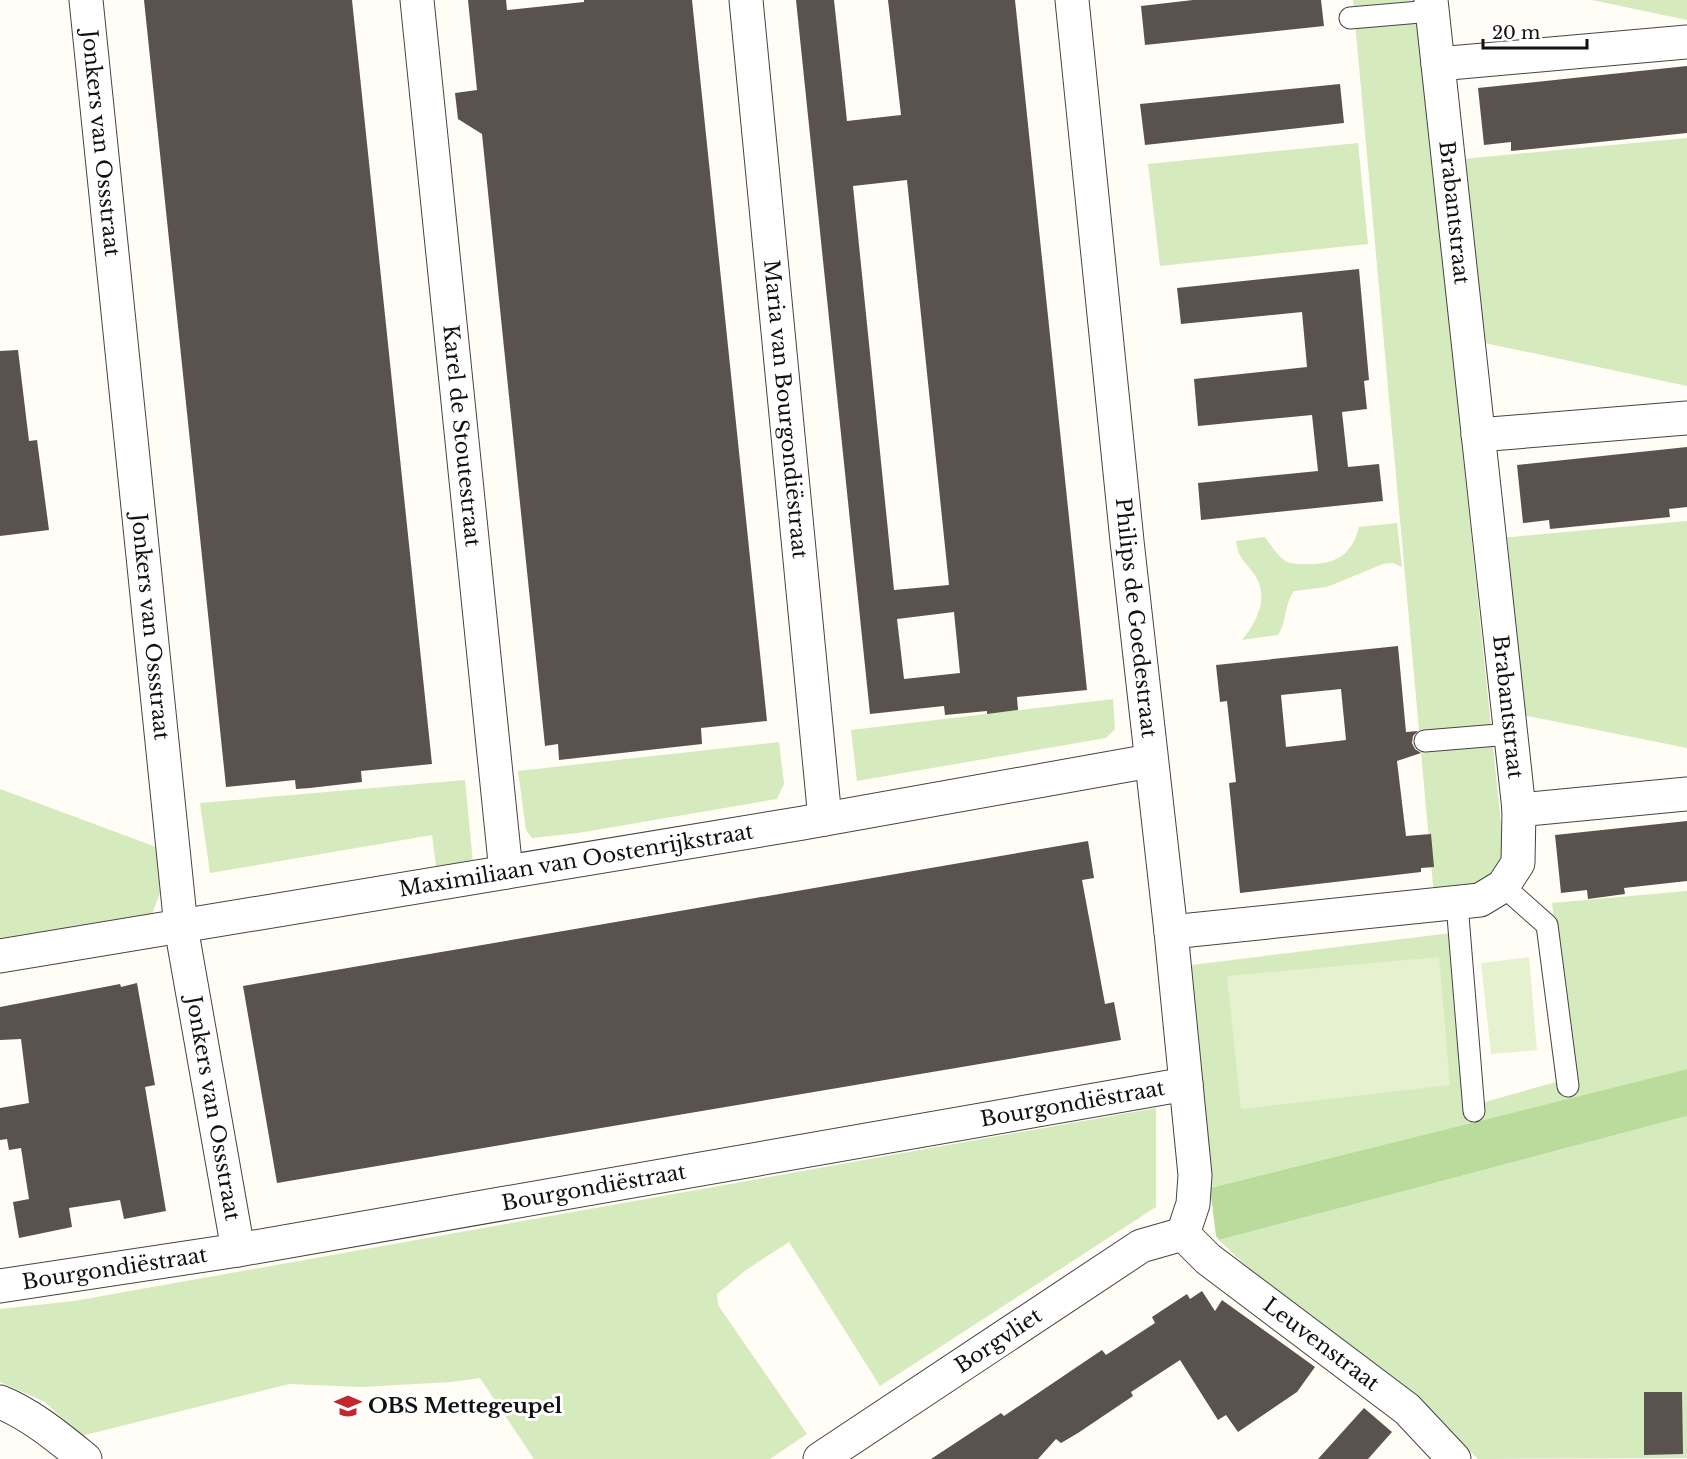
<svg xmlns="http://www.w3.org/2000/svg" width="1687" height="1459" font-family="'Libre Baskerville',serif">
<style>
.green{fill:#d5ebbd}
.forest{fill:#b9dc9c}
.pitch{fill:#e6f2cf}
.building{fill:#5a524d;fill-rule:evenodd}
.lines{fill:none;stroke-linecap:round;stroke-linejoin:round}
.lane-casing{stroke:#444;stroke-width:23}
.street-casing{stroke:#444;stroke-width:35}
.lane{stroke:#fff;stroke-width:21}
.street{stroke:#fff;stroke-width:33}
.labels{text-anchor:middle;stroke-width:6;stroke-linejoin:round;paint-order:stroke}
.street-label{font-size:21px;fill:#111;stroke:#fff}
.poi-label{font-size:21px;font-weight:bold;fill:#111;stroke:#fff;text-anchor:start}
</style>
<rect width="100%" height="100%" fill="#fffdf5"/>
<!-- green -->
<path class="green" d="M1353,0H1416L1503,843L1501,868L1495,879L1434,896Z
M1592,0H1687V20Z
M1687,138V386L1480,342L1463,159Z
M1358,143L1368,244L1160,266L1148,164Z
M1687,521V748L1518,714L1500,538Z
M1397,523L1402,567L1393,563L1383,564L1327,587L1294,591C1284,605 1287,621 1278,635L1242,640C1257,622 1270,596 1254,574C1244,560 1238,558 1236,541L1265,537C1271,545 1278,557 1287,562C1293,564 1301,564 1306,564C1334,565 1352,556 1359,527Z
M1113,699L1115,729L1106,738L857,781L851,730Z
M779,742L784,784L777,799L578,833L532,838L526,830L518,771Z
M465,780L473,863L437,874L432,835L210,873L200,803Z
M0,789L156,847L160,893L146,930L0,954Z
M1687,891V1069L1210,1188L1184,966L1451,933L1467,1107L1570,1078L1552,903Z
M1156,1108V1207L880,1386L789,1242L746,1270L717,1294L718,1305L807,1434L770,1459H534L480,1378L451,1382L362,1387L289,1384L81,1436L45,1402L0,1382V1309L74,1301Z
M1687,1116V1458L1478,1459L1420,1401L1245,1265L1219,1240Z"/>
<!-- forest -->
<path class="forest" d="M1687,1069V1116L1219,1240L1216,1236L1210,1188Z"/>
<!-- pitch -->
<path class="pitch" d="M1439,957L1450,1085L1241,1109L1227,976Z
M1529,957L1537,1050L1491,1054L1481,963Z"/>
<!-- building -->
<path class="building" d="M144,0H352L432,764L361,771L362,782L310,788L296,789L295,780L226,787Z
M468,0H506L507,10L584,2V0H692L767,721L701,728L702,744L559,760L558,744L545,746L482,134L458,119L455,93L477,90Z
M796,0H834L847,121L901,115L888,0H1015L1087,690L1017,697L1018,710L987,714V711L945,715L944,706L870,714ZM907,180L949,585L894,590L853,186ZM954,612L960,673L904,679L897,619Z
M1193,0H1321L1324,26L1145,45L1141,6Z
M1687,66V133L1511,151V142L1484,145L1478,88Z
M1340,84L1344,123L1145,145L1140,104Z
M1359,269L1369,380L1364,381L1367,409L1342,412L1348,467L1379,464L1383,501L1201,520L1198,483L1318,471L1312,415L1198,426L1194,379L1307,367L1302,312L1181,324L1177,288Z
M18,350L29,441L37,440L49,530L0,536V351Z
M1687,447V507L1669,509L1670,517L1550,529L1549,520L1523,523L1517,465Z
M1398,646L1406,732L1418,731L1413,736L1412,743L1415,749L1421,753L1397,761L1406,836L1431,834L1434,867L1421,868V872L1240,893L1229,783L1236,782L1227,701L1220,702L1216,665ZM1341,689L1346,740L1286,747L1281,695Z
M1687,821V881L1624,888L1625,894L1588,899L1587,890L1561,893L1555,835Z
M1088,841L1094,878L1082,880L1105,1004L1114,1002L1121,1040L277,1183L243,986Z
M137,983L155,1085L145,1087L166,1211L124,1219L120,1200L69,1208L72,1227L19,1238L13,1202L29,1199L21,1148L9,1150L7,1139L0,1140V1108L29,1103L21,1039L0,1040V1007L120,984L121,987Z
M1202,1291L1215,1311L1222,1300L1315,1367L1297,1392L1238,1432L1226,1415L1218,1420L1180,1360L1131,1392L1133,1396L1078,1433L1061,1443L1056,1439L1038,1459H931L1001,1413L1004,1416L1102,1350L1106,1355L1155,1323L1152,1317L1187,1294L1190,1299Z
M1644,1392H1682L1683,1454L1644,1455Z
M1364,1408L1392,1432L1368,1459H1318Z"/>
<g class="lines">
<defs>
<path id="lane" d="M1350,18L1432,11
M1425,741L1510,734
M1503,886L1547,925L1568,1086
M1457,904L1474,1111"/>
<g id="street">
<path id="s1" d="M86,0L181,927L238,1250"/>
<path id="s2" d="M417,0L506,872"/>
<path id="s3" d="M746,0L825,819"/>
<path id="s4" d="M1072,0L1127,541L1171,932L1195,1175L1193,1204L1183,1234"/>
<path id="s5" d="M1431,0L1519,810L1687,794"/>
<path d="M1438,64L1687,42"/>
<path d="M1478,435L1687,418"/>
<path d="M1171,932L1480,900L1503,886L1518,863L1519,810"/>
<path id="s6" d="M0,956L803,823L1150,761"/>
<path id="s7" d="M1183,1234L1208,1259L1407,1409L1454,1459"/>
<path id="s8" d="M0,1286L238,1250L1186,1084"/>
<path d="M0,1402C32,1415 59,1438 85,1459"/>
<path id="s9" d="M820,1459L1141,1246L1183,1234"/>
</g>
</defs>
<!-- lane casing -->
<use href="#lane" class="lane-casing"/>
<!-- street casing -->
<use href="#street" class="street-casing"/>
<!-- lane -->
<use href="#lane" class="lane"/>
<!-- street -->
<use href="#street" class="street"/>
</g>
<!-- icons -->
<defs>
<symbol id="school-bare" viewBox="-9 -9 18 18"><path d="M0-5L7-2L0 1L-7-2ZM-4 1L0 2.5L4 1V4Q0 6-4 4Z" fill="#c4262e" stroke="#fff" stroke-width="2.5" paint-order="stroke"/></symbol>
</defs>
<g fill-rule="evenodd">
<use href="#school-bare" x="329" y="1387" width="38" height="38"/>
</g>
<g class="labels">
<!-- street labels -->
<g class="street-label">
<text dy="7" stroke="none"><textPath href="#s1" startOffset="144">Jonkers van Ossstraat</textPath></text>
<text dy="7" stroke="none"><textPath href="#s5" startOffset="214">Brabantstraat</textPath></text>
<text dy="7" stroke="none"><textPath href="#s3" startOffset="411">Maria van Bourgondiëstraat</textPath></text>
<text dy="7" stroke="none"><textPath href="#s2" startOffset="438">Karel de Stoutestraat</textPath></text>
<text dy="7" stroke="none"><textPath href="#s4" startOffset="621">Philips de Goedestraat</textPath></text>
<text dy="7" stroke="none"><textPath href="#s1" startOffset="630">Jonkers van Ossstraat</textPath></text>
<text dy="7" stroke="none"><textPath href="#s5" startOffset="711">Brabantstraat</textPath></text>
<text dy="7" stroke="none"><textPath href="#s6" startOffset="584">Maximiliaan van Oostenrijkstraat</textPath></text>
<text dy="7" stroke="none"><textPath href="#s8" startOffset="1088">Bourgondiëstraat</textPath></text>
<text dy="7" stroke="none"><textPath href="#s1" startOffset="1116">Jonkers van Ossstraat</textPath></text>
<text dy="7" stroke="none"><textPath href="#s8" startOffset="602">Bourgondiëstraat</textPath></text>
<text dy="7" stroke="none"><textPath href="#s8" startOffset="116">Bourgondiëstraat</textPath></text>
<text dy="7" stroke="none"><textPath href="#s9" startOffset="214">Borgvliet</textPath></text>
<text dy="7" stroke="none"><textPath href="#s7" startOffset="177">Leuvenstraat</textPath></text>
</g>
<!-- poi labels -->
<g class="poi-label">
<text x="368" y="1413">OBS Mettegeupel</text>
</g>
</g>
<!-- scale -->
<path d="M1483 39v9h104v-9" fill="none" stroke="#111111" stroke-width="3"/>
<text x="1492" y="39" font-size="18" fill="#111111" stroke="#ffffff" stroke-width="4.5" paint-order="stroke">20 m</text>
</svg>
